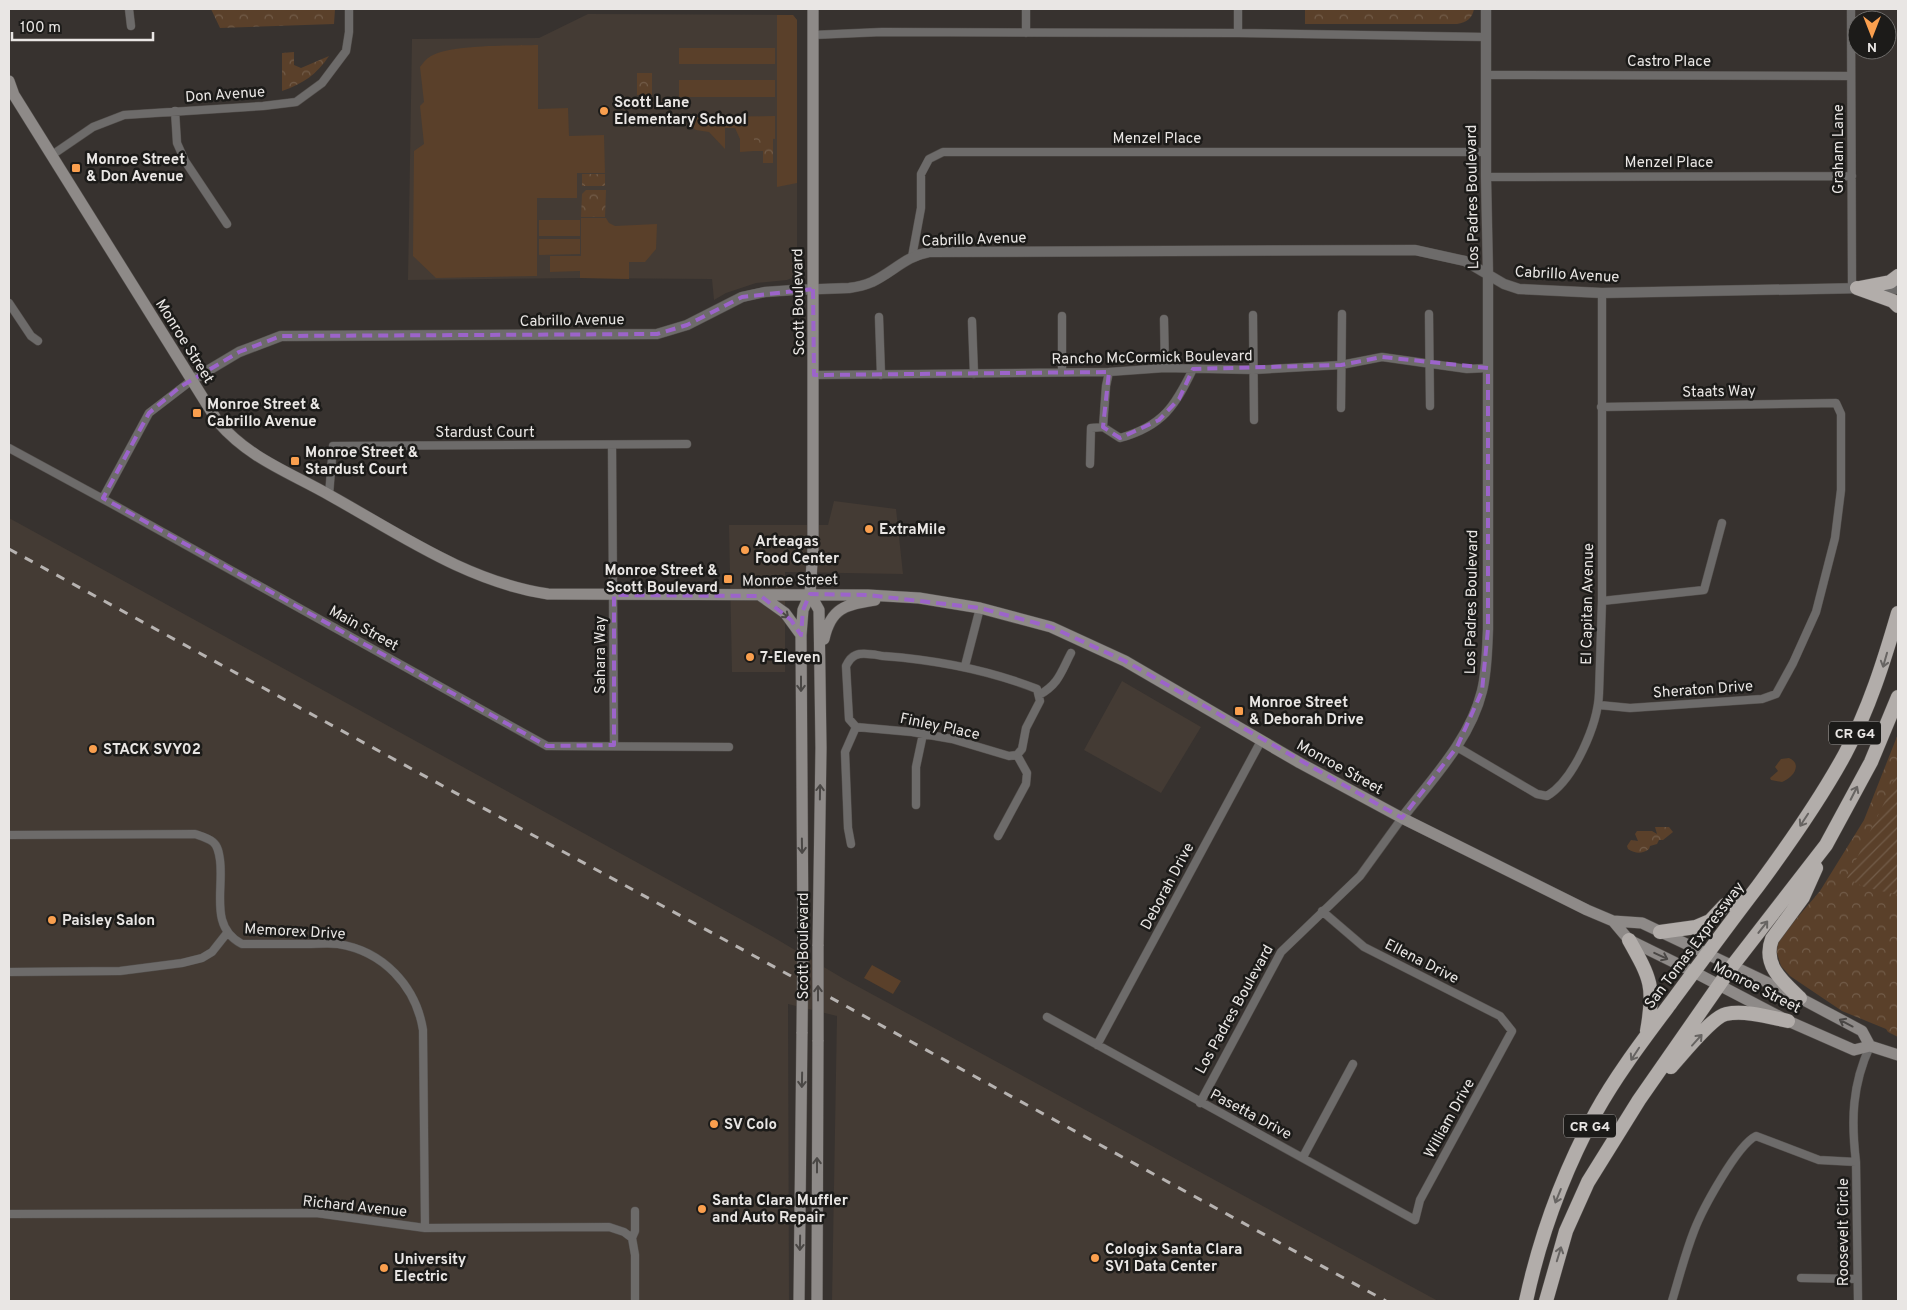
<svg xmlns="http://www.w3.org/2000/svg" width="1907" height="1310" font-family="Overpass,sans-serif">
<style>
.built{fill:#443b34}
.grass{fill:#5a402a}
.park{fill:url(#park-crowns)}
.garden{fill:url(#garden-furrows)}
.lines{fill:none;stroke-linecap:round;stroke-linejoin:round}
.minor-casing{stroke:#534f4c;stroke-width:9}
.tertiary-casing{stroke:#534f4c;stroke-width:11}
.secondary-casing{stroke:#534f4c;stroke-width:12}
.trunk-casing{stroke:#534f4c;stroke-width:15}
.minor{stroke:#6d6b6a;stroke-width:8}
.tertiary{stroke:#6d6b6a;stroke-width:10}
.secondary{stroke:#8e8a88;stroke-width:11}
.trunk{stroke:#b2adaa;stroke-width:14}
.rail{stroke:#b7b3b1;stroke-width:3;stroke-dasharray:9 9;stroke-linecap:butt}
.secondary-bridge-casing{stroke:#534f4c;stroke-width:12;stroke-linecap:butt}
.secondary-bridge{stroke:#8e8a88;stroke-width:11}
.oneway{stroke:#4a4745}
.oneway2{stroke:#676462}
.marked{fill:none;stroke:#9c64ca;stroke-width:4;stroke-dasharray:10 6;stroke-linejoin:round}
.poi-dot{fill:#fa9f4e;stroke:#1c1b19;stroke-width:2}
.labels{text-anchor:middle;stroke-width:5;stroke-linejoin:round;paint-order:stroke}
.shield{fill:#1c1b19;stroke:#aca9a7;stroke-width:1}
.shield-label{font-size:14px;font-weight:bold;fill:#e9e6e4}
.street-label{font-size:15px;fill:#e9e6e4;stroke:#1c1b19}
.poi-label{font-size:15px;font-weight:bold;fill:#e9e6e4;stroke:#1c1b19;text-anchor:start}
</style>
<defs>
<pattern id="park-crowns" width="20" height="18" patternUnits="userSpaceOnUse" patternTransform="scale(1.25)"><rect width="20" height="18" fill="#5a402a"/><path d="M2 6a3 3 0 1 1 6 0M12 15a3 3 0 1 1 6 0" fill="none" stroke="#725c49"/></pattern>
<pattern id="garden-furrows" width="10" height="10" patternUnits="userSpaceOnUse" patternTransform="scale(1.25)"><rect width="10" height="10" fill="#5a402a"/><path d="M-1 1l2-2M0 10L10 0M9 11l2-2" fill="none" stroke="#725c49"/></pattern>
</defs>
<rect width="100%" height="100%" fill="#37322f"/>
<!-- built -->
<path class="built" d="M588,14L793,15L797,20V271L794,277L787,280L756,283L726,293L714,300L712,279L580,278L408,280L412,39L539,38Z
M834,501L896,509L903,574L785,572V672H732L729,525H828Z
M9,518L773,937L844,979L1438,1301H832L837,1016L788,1004L789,1301H9Z
M1122,681L1201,727L1161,793L1084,750Z"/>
<!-- grass -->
<path class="grass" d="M777,15H793L797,20V183L777,187Z
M538,45V109L568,108L569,136L604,135L605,173H577V198H537V276L436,278L413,256L414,151L424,144L420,106L424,102L420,67C423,63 427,58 431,56C453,44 512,46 538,45Z
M679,48H775V64H679Z
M679,80H775V97H679Z
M775,116V139L754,137V151L740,152V139L735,128H725V149L709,132L696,130L690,125V117Z
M581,218H606L609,223L615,226L657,224L656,249L645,262H629V279L580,278V271L550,272V256H581Z
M539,220H580V236H539Z
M539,239H580V254L539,255Z
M1789,758C1803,764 1793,778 1782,782L1771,780L1770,778L1778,771L1775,767L1781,759Z
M872,965L901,981L893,994L864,978Z"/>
<!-- park -->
<path class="park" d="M211,9H335L334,24L220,28Z
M1305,9H1474C1472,19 1467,22 1457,24H1305Z
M294,52V65L301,68L329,56C317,74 303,84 282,91V53Z
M637,73H652V95H637Z
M754,137H773V163H763V151H754Z
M582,174H605V186H582Z
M586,190H606L605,217H581L582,194Z
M1898,734V1037L1888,1032L1886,1029L1842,1011L1790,976L1781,966L1776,950L1779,939L1820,891L1864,820Z
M1655,827H1669L1673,832L1663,840H1659L1657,844L1650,846L1649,849C1642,854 1636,854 1628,849L1627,846L1631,840L1638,841L1635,834L1637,831H1652L1657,834Z"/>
<!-- garden -->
<path class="garden" d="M1898,769V895L1864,887L1847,878L1887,797Z"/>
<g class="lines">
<defs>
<path id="minor" d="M129,9L131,26
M1026,9V33
M1238,9V33
M1851,9L1852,288
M813,35L882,32L1238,33L1486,37
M1486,75L1851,76
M175,111L177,143L185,161L227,224
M52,155L93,127L124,115L263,106L296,102L322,83L346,51L349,32V9
M1486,177L1852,176
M912,257L921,208V174L929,159L943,152H1486
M9,303L31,336L38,341
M1429,314L1430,406
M1253,315L1254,420
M1062,316V372
M879,317L881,375
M1164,319L1165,368
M972,321L974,374
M1109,372L1106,386L1103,427L1120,438C1163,426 1175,406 1193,369
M814,375L1109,372L1165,368L1253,370L1341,365L1382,357L1467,369L1488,368
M1341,408L1342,314
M612,445L614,745
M9,448L114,505L547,746L729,747
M1090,464L1091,428L1103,427
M329,495L333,446L687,444
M103,498L149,413L192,380
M1602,601L1704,590L1722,523
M965,666L980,608
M1039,695C1059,684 1061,672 1071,653
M1599,705L1630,708L1762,699L1776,694L1793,663L1816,612L1835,538L1841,490V414L1836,403L1601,407
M856,727L849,719L846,666C849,660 851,657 856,655C863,652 876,655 883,656C937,660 986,669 1037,689L1040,701L1026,728L1022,749L1017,755
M856,727L912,732L952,739L1009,756L1017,755
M1457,747L1537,794L1547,796C1574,780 1598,724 1599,693L1602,601V293
M916,805V767L923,734
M9,835L195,834C201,836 208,838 213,842C218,846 219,853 220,860C224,890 209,927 242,944C264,944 286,944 307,944C317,944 328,943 338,944C383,951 416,986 423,1030L425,1228
M998,836L1026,784L1027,773L1017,755
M851,844L848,828L845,752L856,727
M9,972L120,971L182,963L202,958L212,952L227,933
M1047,1017L1415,1220L1420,1200L1512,1031L1500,1016L1364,947L1322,911
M1097,1045L1261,741
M1200,1103L1281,952L1360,876L1402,818
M1303,1157L1353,1064
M9,1214L316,1213L425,1228L609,1227L624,1232L632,1238L635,1255V1301
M632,1238L635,1231V1211
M1801,1278L1857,1279
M1672,1301C1679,1278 1685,1254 1694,1231C1702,1210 1737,1145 1756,1136L1819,1160L1856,1162
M1858,1301L1856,1162C1851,1120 1852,1085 1870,1046"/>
<path id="tertiary" d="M1879,288L1898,289
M192,380L239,352L281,336L657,334L687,325L742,297L765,292L794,290L849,288C857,287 865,285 872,282C893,272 906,256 929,252L1415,250L1465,261L1504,284L1519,289L1602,293L1864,288
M1402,818C1432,779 1470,740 1482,691C1487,671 1487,650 1488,629V274L1486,177V9"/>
<path id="secondary" d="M9,81L14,95L218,422C250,459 289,472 331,496C401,535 468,582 548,594L868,595L919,598L980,608L1051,627L1125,661L1300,763L1402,818L1587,910L1613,921L1642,923L1800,998L1862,1031L1870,1046
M810,594L819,610L821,748L818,946
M761,596L785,613L801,635
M824,639C831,607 846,605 875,600
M1613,921L1629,940L1694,972L1788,1021L1854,1050L1870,1046L1898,1055
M803,938L801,635L803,610L810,594L813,548V9
M799,1301L802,1032
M817,1301L818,1040"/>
<path id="trunk" d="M1857,288L1893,301L1898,306
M1859,288L1890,282L1898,276
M1660,932L1696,927L1710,921L1725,905L1747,900
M1629,940C1651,979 1655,987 1647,1031
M1800,998C1783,982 1762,965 1772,939L1803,897L1816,868
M1671,1067C1682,1055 1712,1017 1726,1014C1745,1010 1769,1017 1788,1021
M1526,1301C1540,1236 1564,1171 1596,1112C1617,1074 1644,1039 1670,1004C1699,965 1728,925 1758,886C1789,844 1820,800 1845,754C1869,709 1884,661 1898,613
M1546,1301L1566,1231L1588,1182L1639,1100L1733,965L1826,845L1871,762L1898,697"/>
</defs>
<!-- minor casing -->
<use href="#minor" class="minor-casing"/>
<!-- tertiary casing -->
<use href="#tertiary" class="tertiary-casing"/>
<!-- secondary casing -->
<use href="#secondary" class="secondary-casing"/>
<!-- trunk casing -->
<use href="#trunk" class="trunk-casing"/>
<!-- minor -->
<use href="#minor" class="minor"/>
<!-- tertiary -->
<use href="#tertiary" class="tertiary"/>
<!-- secondary -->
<use href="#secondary" class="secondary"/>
<!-- trunk -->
<use href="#trunk" class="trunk"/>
<!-- rail -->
<path class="rail" d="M9,549L1386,1301"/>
<defs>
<path id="secondary-bridge" d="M818,946V1040
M802,1032L803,938"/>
</defs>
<!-- secondary-bridge casing -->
<use href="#secondary-bridge" class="secondary-bridge-casing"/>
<!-- secondary-bridge -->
<use href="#secondary-bridge" class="secondary-bridge"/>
</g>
<!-- one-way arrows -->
<defs><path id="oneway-shaft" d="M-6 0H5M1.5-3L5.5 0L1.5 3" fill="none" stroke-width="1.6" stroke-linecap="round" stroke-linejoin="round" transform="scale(1.25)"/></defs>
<g class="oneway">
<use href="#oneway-shaft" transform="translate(783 613) rotate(41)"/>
<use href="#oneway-shaft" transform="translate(801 684) rotate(90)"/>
<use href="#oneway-shaft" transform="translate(820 792) rotate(-89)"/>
<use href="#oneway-shaft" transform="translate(802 846) rotate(89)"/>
<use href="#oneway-shaft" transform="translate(1661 956) rotate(25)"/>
<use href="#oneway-shaft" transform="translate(818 993) rotate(-90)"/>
<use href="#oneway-shaft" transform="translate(1846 1023) rotate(-152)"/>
<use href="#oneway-shaft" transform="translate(802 1080) rotate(91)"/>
<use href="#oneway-shaft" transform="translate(817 1165) rotate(-90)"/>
<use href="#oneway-shaft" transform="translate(800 1243) rotate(91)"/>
</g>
<g class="oneway2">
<use href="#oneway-shaft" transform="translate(1885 660) rotate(106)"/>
<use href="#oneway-shaft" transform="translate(1854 793) rotate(-63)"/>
<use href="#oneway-shaft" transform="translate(1804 820) rotate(123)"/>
<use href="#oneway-shaft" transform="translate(1763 927) rotate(-52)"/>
<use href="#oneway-shaft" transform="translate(1697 1040) rotate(-48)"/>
<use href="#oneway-shaft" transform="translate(1635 1054) rotate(123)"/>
<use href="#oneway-shaft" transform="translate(1558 1196) rotate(112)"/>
<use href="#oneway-shaft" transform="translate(1559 1254) rotate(-73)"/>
</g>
<!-- marked area -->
<path class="marked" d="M813,289L814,375L1109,372L1103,427L1120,438L1159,420L1179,399L1193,369L1341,365L1382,357L1488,368V629L1482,691L1457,747L1402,818L1125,661L1051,627L980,608L868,595L810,594L803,610L801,635L791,620L761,596L614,595V745L547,746L103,498L149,413L180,387L239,352L281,336L657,334L687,325L742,297Z"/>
<!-- markers -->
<g class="poi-dot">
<circle cx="604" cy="111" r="5"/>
<rect x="71" y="163" width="10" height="10" rx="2.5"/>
<rect x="192" y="408" width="10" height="10" rx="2.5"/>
<rect x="290" y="456" width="10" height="10" rx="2.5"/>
<circle cx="869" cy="529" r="5"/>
<circle cx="745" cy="550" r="5"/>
<rect x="723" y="574" width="10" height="10" rx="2.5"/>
<circle cx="750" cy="657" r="5"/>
<rect x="1234" y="706" width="10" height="10" rx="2.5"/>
<circle cx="93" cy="749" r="5"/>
<circle cx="52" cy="920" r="5"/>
<circle cx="714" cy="1124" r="5"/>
<circle cx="702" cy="1209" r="5"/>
<circle cx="1095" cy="1258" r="5"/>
<circle cx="384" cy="1268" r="5"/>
</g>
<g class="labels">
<!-- shield labels -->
<g class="shield">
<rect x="1829" y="721.5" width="52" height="23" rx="4"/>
<rect x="1564" y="1114.5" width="52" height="23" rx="4"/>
</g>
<g class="shield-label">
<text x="1855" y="738">CR G4</text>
<text x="1590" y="1131">CR G4</text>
</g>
<!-- street labels -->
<g class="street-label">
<text x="1669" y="66">Castro Place</text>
<text transform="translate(225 94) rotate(-4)" y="5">Don Avenue</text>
<text x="1157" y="143">Menzel Place</text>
<text transform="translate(1838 149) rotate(-90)" y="5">Graham Lane</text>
<text x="1669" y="167">Menzel Place</text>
<text transform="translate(1472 197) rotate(-91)" y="5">Los Padres Boulevard</text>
<text transform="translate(974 239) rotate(-2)" y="5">Cabrillo Avenue</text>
<text transform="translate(1567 274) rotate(3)" y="5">Cabrillo Avenue</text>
<text transform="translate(798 302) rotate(-91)" y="5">Scott Boulevard</text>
<text transform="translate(572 320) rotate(-1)" y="5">Cabrillo Avenue</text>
<text transform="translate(185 341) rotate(58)" y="5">Monroe Street</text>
<text transform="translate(1152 357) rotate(-1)" y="5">Rancho McCormick Boulevard</text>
<text transform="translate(1719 391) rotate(-1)" y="5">Staats Way</text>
<text x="485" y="437">Stardust Court</text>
<text transform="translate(790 580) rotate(-1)" y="5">Monroe Street</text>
<text transform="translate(1471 602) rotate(-89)" y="5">Los Padres Boulevard</text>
<text transform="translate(1587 604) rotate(-89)" y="5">El Capitan Avenue</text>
<text transform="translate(364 628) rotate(29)" y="5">Main Street</text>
<text transform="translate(600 655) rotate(-90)" y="5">Sahara Way</text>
<text transform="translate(1703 689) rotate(-4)" y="5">Sheraton Drive</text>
<text transform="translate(940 726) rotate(12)" y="5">Finley Place</text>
<text transform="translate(1340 767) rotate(29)" y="5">Monroe Street</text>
<text transform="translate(1167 886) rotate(-62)" y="5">Deborah Drive</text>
<text transform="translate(295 931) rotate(3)" y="5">Memorex Drive</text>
<text transform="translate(1694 945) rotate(-53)" y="5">San Tomas Expressway</text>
<text transform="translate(803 946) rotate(-90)" y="5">Scott Boulevard</text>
<text transform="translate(1422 961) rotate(27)" y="5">Ellena Drive</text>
<text transform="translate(1757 987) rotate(27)" y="5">Monroe Street</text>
<text transform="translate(1234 1009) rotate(-61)" y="5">Los Padres Boulevard</text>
<text transform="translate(1251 1114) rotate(28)" y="5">Pasetta Drive</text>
<text transform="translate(1449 1118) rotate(-61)" y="5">William Drive</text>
<text transform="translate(355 1206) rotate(6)" y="5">Richard Avenue</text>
<text transform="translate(1843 1232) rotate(-90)" y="5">Roosevelt Circle</text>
</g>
<!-- poi labels -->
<g class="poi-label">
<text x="614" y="107">Scott Lane<tspan x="614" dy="17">Elementary School</tspan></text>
<text x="86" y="164">Monroe Street<tspan x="86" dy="17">&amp; Don Avenue</tspan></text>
<text x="207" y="409">Monroe Street &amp;<tspan x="207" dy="17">Cabrillo Avenue</tspan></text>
<text x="305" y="457">Monroe Street &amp;<tspan x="305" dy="17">Stardust Court</tspan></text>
<text x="879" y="534">ExtraMile</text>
<text x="755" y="546">Arteagas<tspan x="755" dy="17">Food Center</tspan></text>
<text x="718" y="575" text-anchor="end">Monroe Street &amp;<tspan x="718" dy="17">Scott Boulevard</tspan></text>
<text x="760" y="662">7-Eleven</text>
<text x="1249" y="707">Monroe Street<tspan x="1249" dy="17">&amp; Deborah Drive</tspan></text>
<text x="103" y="754">STACK SVY02</text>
<text x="62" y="925">Paisley Salon</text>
<text x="724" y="1129">SV Colo</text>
<text x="712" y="1205">Santa Clara Muffler<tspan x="712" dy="17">and Auto Repair</tspan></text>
<text x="1105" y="1254">Cologix Santa Clara<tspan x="1105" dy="17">SV1 Data Center</tspan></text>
<text x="394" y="1264">University<tspan x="394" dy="17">Electric</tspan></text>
</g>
</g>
<!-- border -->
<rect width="1907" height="1310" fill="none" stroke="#e9e6e4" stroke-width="20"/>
<!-- north arrow -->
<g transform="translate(1872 35) rotate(180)"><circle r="24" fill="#1c1b19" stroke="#6e6c6a"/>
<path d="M0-4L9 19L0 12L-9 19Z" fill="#fa9f4e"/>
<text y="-8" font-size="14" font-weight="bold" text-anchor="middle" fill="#e9e6e4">N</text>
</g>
<!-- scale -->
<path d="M12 32v8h141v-8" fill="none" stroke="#e9e6e4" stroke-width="2.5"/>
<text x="20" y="32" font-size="15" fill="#e9e6e4" stroke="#1c1b19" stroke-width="4" paint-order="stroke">100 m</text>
</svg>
